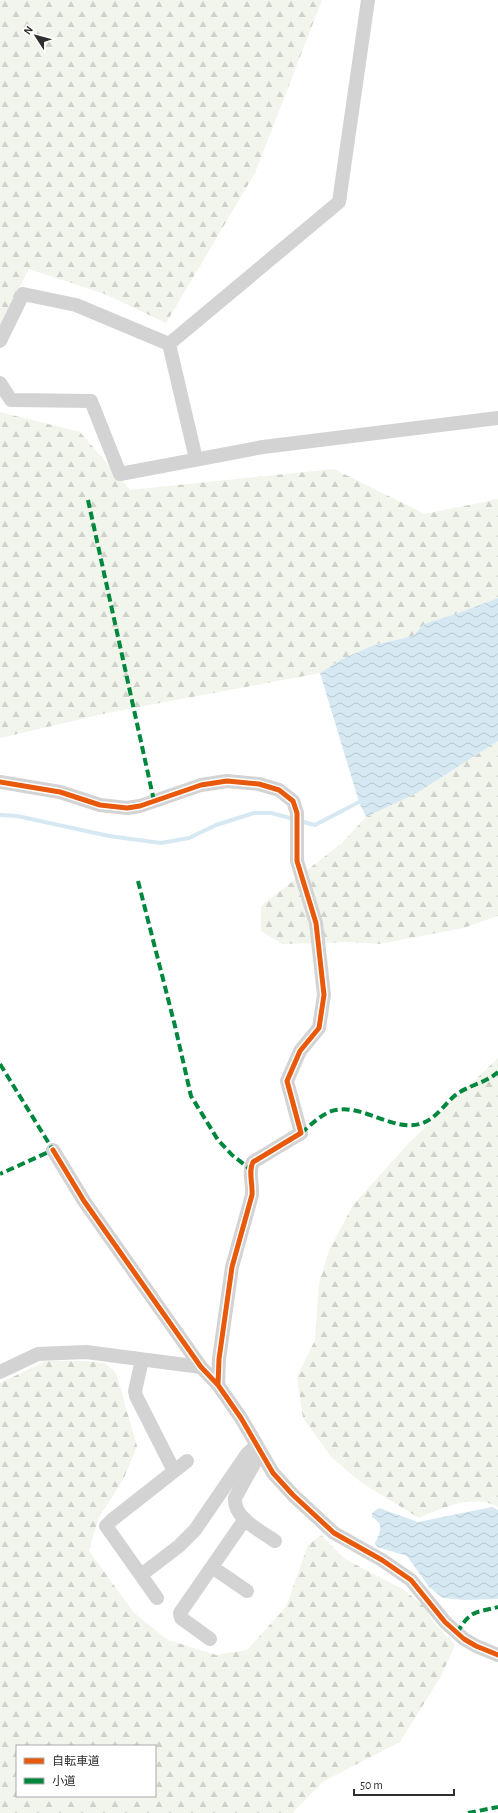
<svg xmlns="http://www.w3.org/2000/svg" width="498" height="1813" font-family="'Alegreya Sans','Noto Sans JP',sans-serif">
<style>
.forest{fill:url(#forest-firs);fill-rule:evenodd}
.water{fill:url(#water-waves)}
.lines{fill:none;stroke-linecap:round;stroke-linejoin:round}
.stream{stroke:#d6e9f3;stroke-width:4}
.minor{stroke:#d3d3d3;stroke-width:14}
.quiet{stroke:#00873e;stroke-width:4;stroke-dasharray:8 4;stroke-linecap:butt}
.cycleway-casing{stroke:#fff;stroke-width:8}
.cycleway{stroke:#e8590c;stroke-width:5}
</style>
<defs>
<pattern id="forest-firs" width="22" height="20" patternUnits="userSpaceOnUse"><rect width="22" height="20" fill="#f1f5eb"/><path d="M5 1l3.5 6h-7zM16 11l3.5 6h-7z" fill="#cfd2ca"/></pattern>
<pattern id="water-waves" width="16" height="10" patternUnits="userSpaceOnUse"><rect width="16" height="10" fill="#d6e9f3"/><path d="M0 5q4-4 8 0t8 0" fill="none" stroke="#b8c8d1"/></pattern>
</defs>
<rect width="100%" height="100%" fill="#fff"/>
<!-- forest -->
<path class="forest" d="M0,0H322L255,173L166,323L105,294L29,269L0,325Z
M0,412L80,432L130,490L334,469L425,514L498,499V598L461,612L424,624L413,636L374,645L342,659L320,673L107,713L0,738Z
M498,741V916L463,928L379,944L352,942L282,944L261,931V906L342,843L366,817L417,793Z
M498,1058V1507C472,1493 443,1508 419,1518L362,1483L332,1458L303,1418L297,1377L315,1340L319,1283L329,1251L353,1205L408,1144Z
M46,1361H83L105,1363L116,1373L137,1446L124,1478L98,1519L89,1551L134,1613L168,1640L216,1655L247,1650L286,1607L308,1545L321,1535L345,1559L404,1590L425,1607L434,1623L455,1645L441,1676L400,1742L324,1781L294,1811V1813H0V1383ZM17,1746H155V1796H17Z"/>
<!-- water -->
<path class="water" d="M498,598V741L417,793L366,817L359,802L320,673L342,659L374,645L413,636L424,624L461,612Z
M492,1507L498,1510V1599L464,1600L443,1598L429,1587L407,1556L377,1547L375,1543C381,1532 384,1524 372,1517V1513L379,1508L418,1522Z"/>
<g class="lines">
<!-- stream -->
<path class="stream" d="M0,815L17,816L109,836L161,843L189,838L216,825L254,813H271L294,819
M300,821L315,825L363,800"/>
<!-- minor -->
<path class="minor" d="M0,341L23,294L76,305L169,344
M0,383L11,400L91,401L120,474L263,447L498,418
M196,459L169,344L339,202L368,0
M0,782L60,792L100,805L127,808L140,806L201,785L227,781L259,784L279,790L293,801L297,813V861L316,923L324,995L319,1028L300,1051L287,1081L301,1133L253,1162C248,1172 253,1183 252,1195L232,1267L219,1359L218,1385
M53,1150L84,1201L201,1367L218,1385L241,1418L273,1473L293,1495L334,1533L382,1560L411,1580L445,1622L464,1639L476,1646L498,1655
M142,1360L135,1391L136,1396L174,1471
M0,1372L38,1354L86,1352L201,1367
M260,1453L235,1498C233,1518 261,1531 275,1541
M212,1567L247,1591
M141,1575L179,1546L195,1530L247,1454L256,1446
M157,1598L106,1526L112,1520L187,1461
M210,1639L181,1618L180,1613L245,1519"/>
<!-- quiet -->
<path class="quiet" d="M88,500L154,801
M138,881L175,1026L191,1096L218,1140L232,1155L250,1169
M0,1064L53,1150L0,1174
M301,1133C311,1125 323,1112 336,1110C365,1105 391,1131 420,1124C438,1119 446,1100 460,1092C473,1084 487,1082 498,1072
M457,1633C470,1610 475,1613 498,1607
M468,1813L498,1807"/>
<defs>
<path id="cycleway" d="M0,782L60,792L100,805L127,808L140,806L201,785L227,781L259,784L279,790L293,801L297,813V861L316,923L324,995L319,1028L300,1051L287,1081L301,1133L253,1162C248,1172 253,1183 252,1195L232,1267L219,1359L218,1385
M53,1150L84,1201L201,1367L218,1385L241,1418L273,1473L293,1495L334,1533L382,1560L411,1580L445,1622L464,1639L476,1646L498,1655"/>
</defs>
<!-- cycleway casing -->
<use href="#cycleway" class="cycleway-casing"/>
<!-- cycleway -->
<use href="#cycleway" class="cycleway"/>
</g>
<!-- legend -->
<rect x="16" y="1745" width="140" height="52" fill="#ffffff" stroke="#ababab"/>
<rect x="24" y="1758" width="20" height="6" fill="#e8590c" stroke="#ababab"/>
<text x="52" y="1765" font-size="12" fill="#2e2e2e">自転車道</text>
<rect x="24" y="1778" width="20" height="6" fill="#00873e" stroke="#ababab"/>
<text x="52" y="1785" font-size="12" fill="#2e2e2e">小道</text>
<!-- north arrow -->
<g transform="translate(36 36) rotate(306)" stroke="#ffffff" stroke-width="3" paint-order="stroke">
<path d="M0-3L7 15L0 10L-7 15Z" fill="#2e2e2e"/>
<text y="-6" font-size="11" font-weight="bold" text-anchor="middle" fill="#2e2e2e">N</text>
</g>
<!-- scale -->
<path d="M354 1789v6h100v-6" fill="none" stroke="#2e2e2e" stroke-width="2"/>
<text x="360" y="1789" font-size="12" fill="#2e2e2e" stroke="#ffffff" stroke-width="3" paint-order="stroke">50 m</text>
</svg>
